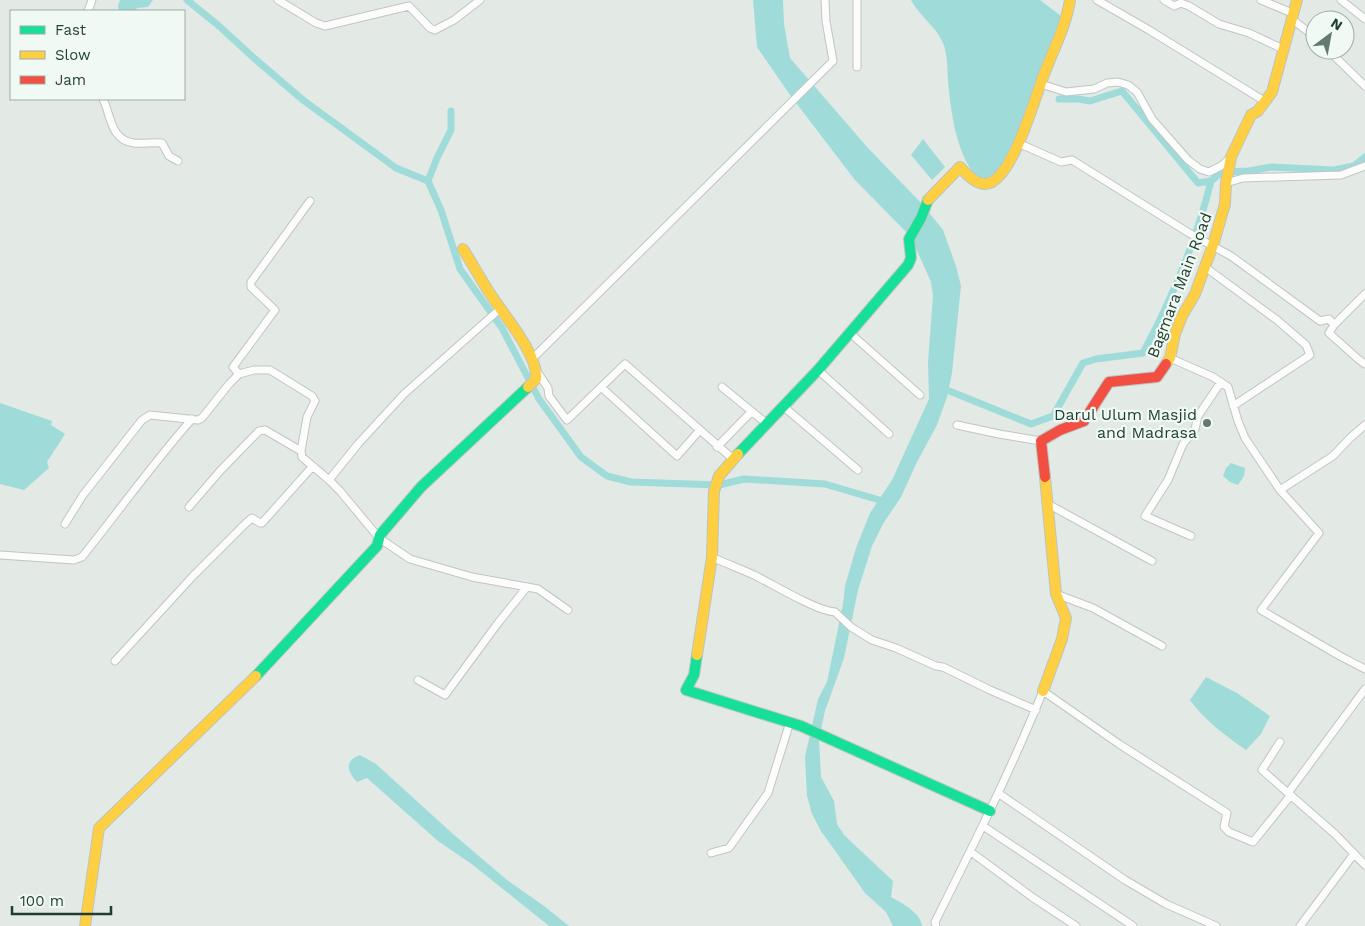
<svg xmlns="http://www.w3.org/2000/svg" width="1365" height="926" font-family="'Work Sans',sans-serif">
<style>
.water{fill:#9fdcd9}
.lines{fill:none;stroke-linecap:round;stroke-linejoin:round}
.canal{stroke:#9fdcd9;stroke-width:7}
.street-casing{stroke:#c0c6c2;stroke-width:9}
.fast-casing{stroke:#bcc5c1;stroke-width:12}
.slow-casing{stroke:#bcc5c1;stroke-width:12}
.jam-casing{stroke:#bcc5c1;stroke-width:12}
.street{stroke:#fbfcfb;stroke-width:7}
.fast{stroke:#16e098;stroke-width:10}
.slow{stroke:#ffcf43;stroke-width:10}
.jam{stroke:#f24e42;stroke-width:10}
.poi-dot{fill:#647a6f;stroke:#f0f9f3;stroke-width:2}
.labels{text-anchor:middle;stroke-width:4.5;stroke-linejoin:round;paint-order:stroke}
.street-label{font-size:16px;fill:#1f3e30;stroke:#f0f9f3}
.poi-label{font-size:16px;fill:#1f3e30;stroke:#f0f9f3;text-anchor:end}
</style>
<rect width="100%" height="100%" fill="#e3e9e5"/>
<!-- water -->
<path class="water" d="M120,0H153L148,7L137,8L135,11H119L118,6Z
M753,0H783L784,24L790,58L868,148L923,205L943,230L956,266L961,286L952,373L947,397L937,425L917,462L901,497L883,524L872,546L858,590L844,658L825,711L819,739L821,777L834,801L837,824L844,835L893,881L891,897C902,903 921,913 922,926H893L886,912L865,893L821,831L812,814L807,796L805,757L818,699L827,682L843,604L845,586L856,548L870,513L892,480L929,399L928,362L933,296L931,282L914,244L907,233L855,180L790,95L757,47Z
M911,0H1040L1061,16L1062,20L1009,156L991,179L979,180C956,155 951,113 948,81C947,69 948,55 943,43C936,26 919,16 911,0Z
M923,139L945,167L932,180L911,155Z
M0,403L52,421L51,425L65,434L47,462L49,468L24,490L0,484Z
M1231,463L1245,468L1244,476L1238,485L1230,482L1223,476L1226,468Z
M1206,677L1237,693L1270,716L1261,734L1246,750C1226,736 1205,721 1190,700Z
M360,755L376,764L453,834L507,880L544,906L569,926H549L473,865L438,841L367,778L357,782C347,771 344,761 360,755Z"/>
<g class="lines">
<!-- canal -->
<path class="canal" d="M187,0L219,26L255,59L303,100L396,168L428,181L441,210L460,269L502,328L539,399L581,457L607,476L631,482L719,485L744,479L825,484L886,502
M1059,99H1078L1090,101L1122,91L1198,183L1211,181L1222,172L1249,171L1271,167L1334,170L1354,166L1365,157
M428,181L437,158L451,130V111
M942,388L1031,424L1053,416L1083,363L1096,359L1143,353C1173,297 1196,242 1211,181"/>
<defs>
<path id="street" d="M278,0L316,23L325,26L409,6L430,28L435,30L454,20L480,0
M857,0V67
M1097,0L1149,30L1266,102
M1164,0L1174,6L1181,3L1189,6L1219,24L1249,33L1283,49
M1261,0L1292,13L1293,20L1315,37
M1341,0L1365,19
M88,11L92,0
M1328,50L1365,86
M1041,84L1066,92L1094,89L1107,83L1118,82L1128,85L1137,92L1152,119L1188,160L1200,169L1209,172L1221,166L1230,158
M103,99C111,115 110,140 134,143C143,144 153,142 162,143L169,156L178,161
M1018,143L1061,162L1072,160L1189,233L1231,256L1320,321L1329,319L1334,325L1329,333L1358,359L1365,364
M1226,183L1243,178L1341,175L1365,166
M1205,267L1277,320L1306,345L1310,355L1233,406
M501,308L404,394L358,444L329,480L340,491L379,538L410,559L472,577L538,589L568,610
M1334,325L1365,294
M850,333L920,395
M1170,358L1213,377L1228,387L1238,421L1245,438L1280,490L1319,533L1261,610L1340,656L1365,669
M531,360L833,61L826,21L825,0
M818,370L889,434
M538,373L548,388L549,396L567,420L625,364L733,459
M239,374L233,367L275,310L251,287V282L310,201
M601,387L677,456L699,431
M722,387L767,424
M784,407L858,470
M957,425L999,434L1041,441
M717,447L751,412
M1280,490L1333,456L1350,438L1365,425
M1046,503L1152,561
M189,507L220,471L259,431L265,430L301,451
M65,524L83,495L142,420L150,415L198,420L202,418L229,384L239,374L254,370H270L312,396L315,401L307,417L301,451L302,457L329,480
M1191,536L1145,516L1168,480L1183,444L1195,429L1198,416L1221,382
M0,555L74,560L82,557C119,511 153,463 192,419
M712,557C727,564 741,569 756,576C774,585 817,611 835,612L851,627L872,640L896,648L936,666L943,667L990,690L1036,710
M1056,594L1093,608L1162,646
M115,661L193,576L246,523L252,518L260,523H262L312,467
M418,680L445,695L498,623L527,587
M1365,689L1288,793L1335,834L1365,865
M1280,742L1262,770L1288,793
M998,793L1125,880L1166,904L1216,926
M983,826L1133,926
M971,852L1032,897L1076,926
M711,853L729,848L768,793L790,722
M936,926L935,922C973,846 1011,770 1043,691L1119,744L1227,813L1224,827L1229,832L1253,842L1291,795
M1300,926L1354,854"/>
<path id="fast" d="M738,454L818,370L908,265L911,258L909,239L921,218L928,200
M697,655L694,675L686,690L801,726L990,811
M256,676L377,546L380,535L421,487L528,387"/>
<path id="slow" d="M928,200L960,167C967,175 980,189 992,182C1016,168 1034,99 1045,72C1054,48 1066,26 1070,0
M463,249C472,263 480,278 489,292C502,313 539,355 536,379L528,387
M1166,364L1170,358L1175,334L1182,316L1195,294L1213,245L1225,204L1226,183L1231,157L1251,115L1258,111L1272,92L1297,0
M697,655L712,557L714,491L719,476L738,454
M1043,691L1062,639L1066,618L1056,594L1045,477
M85,926L99,828L256,676"/>
<path id="jam" d="M1045,477L1041,441L1060,430L1084,421L1109,382L1157,377L1166,364"/>
</defs>
<!-- street casing -->
<use href="#street" class="street-casing"/>
<!-- fast casing -->
<use href="#fast" class="fast-casing"/>
<!-- slow casing -->
<use href="#slow" class="slow-casing"/>
<!-- jam casing -->
<use href="#jam" class="jam-casing"/>
<!-- street -->
<use href="#street" class="street"/>
<!-- fast -->
<use href="#fast" class="fast"/>
<!-- slow -->
<use href="#slow" class="slow"/>
<!-- jam -->
<use href="#jam" class="jam"/>
</g>
<!-- markers -->
<circle class="poi-dot" cx="1207" cy="423" r="5"/>
<g class="labels">
<!-- street labels -->
<g class="street-label">
<text transform="translate(1179 285) rotate(-69)" y="6">Bagmara Main Road</text>
</g>
<!-- poi labels -->
<g class="poi-label">
<text x="1197" y="420">Darul Ulum Masjid<tspan x="1197" dy="18">and Madrasa</tspan></text>
</g>
</g>
<!-- legend -->
<rect x="10" y="10" width="175" height="90" fill="#f0f9f3" stroke="#9caea5"/>
<rect x="20" y="26" width="25" height="8" fill="#16e098" stroke="#9caea5"/>
<text x="55" y="35" font-size="15" fill="#1f3e30">Fast</text>
<rect x="20" y="51" width="25" height="8" fill="#ffcf43" stroke="#9caea5"/>
<text x="55" y="60" font-size="15" fill="#1f3e30">Slow</text>
<rect x="20" y="76" width="25" height="8" fill="#f24e42" stroke="#9caea5"/>
<text x="55" y="85" font-size="15" fill="#1f3e30">Jam</text>
<!-- north arrow -->
<g transform="translate(1330 35) rotate(32)"><circle r="24" fill="#f0f9f3" stroke="#9caea5"/>
<path d="M0-4L9 19L0 12L-9 19Z" fill="#647a6f"/>
<text y="-8" font-size="14" font-weight="bold" text-anchor="middle" fill="#1f3e30">N</text>
</g>
<!-- scale -->
<path d="M12 906v8h99v-8" fill="none" stroke="#1f3e30" stroke-width="2.5"/>
<text x="20" y="906" font-size="15" fill="#1f3e30" stroke="#f0f9f3" stroke-width="4" paint-order="stroke">100 m</text>
</svg>
